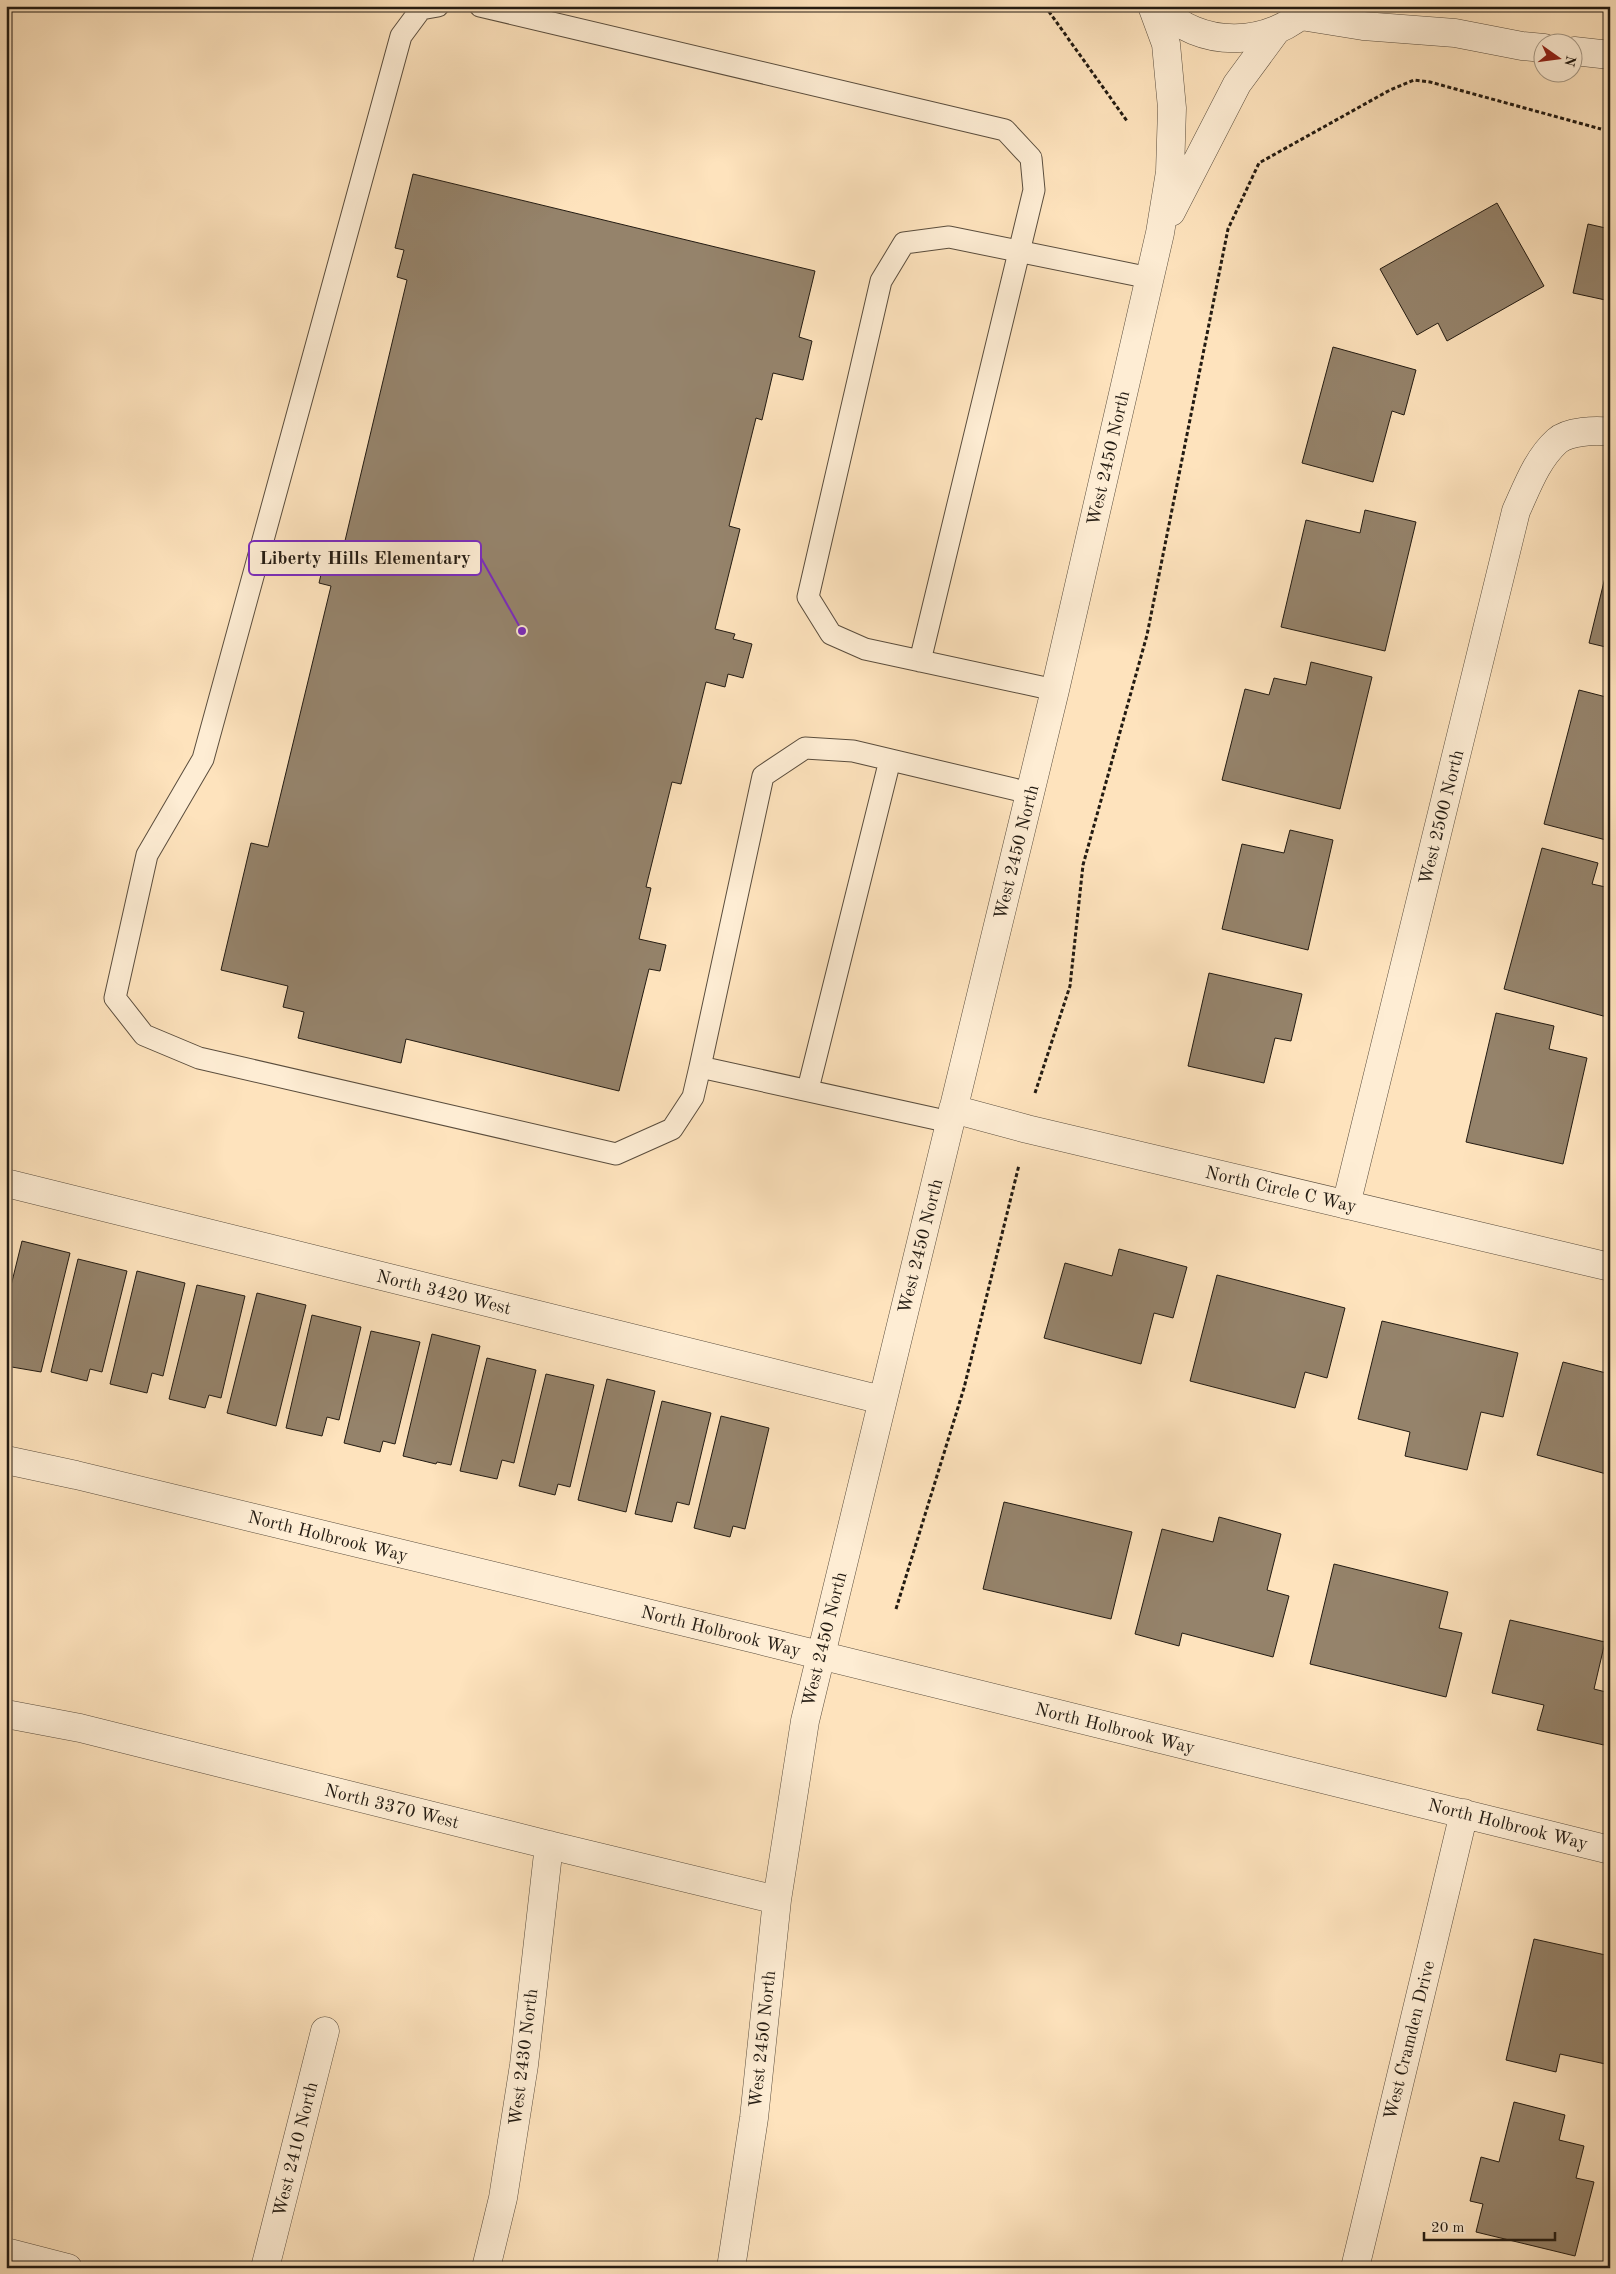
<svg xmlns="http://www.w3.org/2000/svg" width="1616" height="2274" font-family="'Old Standard TT',serif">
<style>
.building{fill:#95836b;stroke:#231b12}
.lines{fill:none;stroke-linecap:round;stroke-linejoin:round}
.service-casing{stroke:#5a4d3d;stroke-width:23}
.minor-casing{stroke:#5a4d3d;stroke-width:29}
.tertiary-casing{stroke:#5a4d3d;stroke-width:29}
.path{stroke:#231b12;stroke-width:3;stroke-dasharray:4 2.5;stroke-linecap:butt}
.service{stroke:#feedd4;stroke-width:21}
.minor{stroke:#feedd4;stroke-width:28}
.tertiary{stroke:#feedd4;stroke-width:28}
.labels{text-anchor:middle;stroke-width:4;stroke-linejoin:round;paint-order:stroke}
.street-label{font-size:18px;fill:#231b12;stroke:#feedd4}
.leader{fill:none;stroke:#7b2cbf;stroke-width:2}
.callout-dot{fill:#7b2cbf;stroke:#feedd4;stroke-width:2}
.callout{fill:#feedd4;stroke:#7b2cbf;stroke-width:2}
.callout-label{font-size:19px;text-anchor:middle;font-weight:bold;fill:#231b12}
</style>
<rect width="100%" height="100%" fill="#fee3bd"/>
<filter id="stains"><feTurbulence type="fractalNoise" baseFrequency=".004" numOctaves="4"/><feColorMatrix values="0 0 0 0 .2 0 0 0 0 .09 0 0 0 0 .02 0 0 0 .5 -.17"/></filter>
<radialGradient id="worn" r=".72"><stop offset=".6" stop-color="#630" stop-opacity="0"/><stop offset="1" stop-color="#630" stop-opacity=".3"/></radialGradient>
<!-- building -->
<path class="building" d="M413,174L815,271L799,337L812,341L803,380L773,373L762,420L756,418L729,526L740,529L715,629L735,634L733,639L752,644L743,678L728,674L725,687L706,682L681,784L672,782L646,887L651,888L639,939L666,945L660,971L649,969L619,1091L406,1039L401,1063L298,1038L304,1012L283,1007L288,986L221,970L251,843L268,847L331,586L319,583L329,541L344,545L407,280L397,277L404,250L395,248Z
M1497,203L1544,286L1447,341L1438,323L1417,335L1380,269Z
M1588,224L1610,229V301L1573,293Z
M1333,347L1416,370L1404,415L1392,411L1373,482L1302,463Z
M1365,510L1416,522L1385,651L1281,627L1306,520L1360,533Z
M1610,557V648L1589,643Z
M1311,662L1372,677L1340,809L1222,780L1245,689L1269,695L1274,678L1306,685Z
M1579,690L1610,698V841L1544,824Z
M1290,830L1333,840L1308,950L1222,929L1242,844L1284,853Z
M1542,848L1598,863L1592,884L1610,888V1006L1607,1017L1504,989Z
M1209,973L1302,994L1291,1041L1275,1038L1264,1083L1188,1066Z
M1496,1013L1554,1026L1549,1049L1587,1058L1563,1164L1466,1142Z
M22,1241L70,1253L41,1372L6,1366V1306Z
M1119,1249L1187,1267L1173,1318L1154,1313L1141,1364L1044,1338L1065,1263L1112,1276Z
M78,1259L127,1271L102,1372L90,1369L87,1381L51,1372Z
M137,1271L185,1283L163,1376L152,1373L147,1393L110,1384Z
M1217,1275L1345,1308L1327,1378L1305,1372L1295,1408L1190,1381Z
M197,1285L245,1296L221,1398L209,1395L205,1408L169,1399Z
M257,1293L306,1305L276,1426L227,1413Z
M312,1315L361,1327L339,1420L327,1417L322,1436L286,1428Z
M1382,1321L1518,1353L1503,1417L1481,1412L1467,1470L1405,1456L1410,1432L1358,1419Z
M371,1331L420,1342L395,1444L383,1441L380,1452L344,1443Z
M432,1334L480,1346L451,1465L437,1462L436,1464L403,1456Z
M487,1358L536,1370L514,1463L502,1460L497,1479L460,1471Z
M1563,1362L1610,1374V1475L1537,1455Z
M546,1374L594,1385L570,1487L558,1484L555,1495L519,1486Z
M607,1379L655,1391L626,1512L578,1500Z
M662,1401L711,1413L689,1505L677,1502L672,1522L635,1514Z
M721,1416L769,1428L745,1529L733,1526L730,1537L694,1528Z
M1004,1502L1132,1532L1111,1619L983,1589Z
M1219,1517L1281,1534L1267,1590L1289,1596L1273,1657L1182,1633L1179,1646L1135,1634L1162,1529L1213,1542Z
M1334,1564L1448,1592L1439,1628L1462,1633L1446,1697L1310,1664Z
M1510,1620L1605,1642L1594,1689L1610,1693V1722L1604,1745L1537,1730L1544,1705L1492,1693Z
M1534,1939L1610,1956V2065L1560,2054L1556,2072L1506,2060Z
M1514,2102L1565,2115L1559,2140L1584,2146L1576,2178L1594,2182L1575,2256L1476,2232L1483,2204L1470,2201L1481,2157L1499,2162Z"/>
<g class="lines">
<defs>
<path id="service" d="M438,6L421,9L401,36L203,759L147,855L115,998L144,1035L199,1058L616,1154L672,1129L693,1097L700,1067
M480,6L1005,130L1031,158L1034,190L920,661
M1055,690L865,649L831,634L808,597L881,281L904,243L949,237L1150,278
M808,1089L890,760
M950,1122L700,1067L763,776L805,748L853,751L1030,793"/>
<path id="minor" d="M1171,212L1237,84L1276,31
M953,1109L1027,1129L1610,1267
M6,1183L882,1400
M1346,1205L1516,511C1527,487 1537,459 1557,441C1568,431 1596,430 1610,432
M6,1460L76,1475L759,1640L1610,1850
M6,1714L80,1728L549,1845L777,1900
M6,2252L68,2268
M265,2268L325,2031
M486,2268L503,2198L524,2065L549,1845
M731,2268L754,2118L777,1900L805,1721L1055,690L1160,233L1170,172L1172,108L1166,44L1152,6
M1355,2268L1464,1813"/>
<path id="tertiary" d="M1159,6C1199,50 1271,48 1311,6
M1301,16L1363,26L1455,33L1522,46L1544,48
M1574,51L1610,55"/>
</defs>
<!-- service casing -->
<use href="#service" class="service-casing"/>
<!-- minor casing -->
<use href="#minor" class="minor-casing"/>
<!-- tertiary casing -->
<use href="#tertiary" class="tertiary-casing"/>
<!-- path -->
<path class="path" d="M1045,6L1127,121
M1035,1093L1070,986L1083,865L1147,635L1228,229L1259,163L1390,90L1414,80L1430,82L1601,129
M896,1609L964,1388L1019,1165"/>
<!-- service -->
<use href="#service" class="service"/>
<!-- minor -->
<use href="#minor" class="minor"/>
<!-- tertiary -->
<use href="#tertiary" class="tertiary"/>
</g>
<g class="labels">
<!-- street labels -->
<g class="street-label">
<text transform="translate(1108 458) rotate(-77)" y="6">West 2450 North</text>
<text transform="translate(1441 817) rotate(-76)" y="6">West 2500 North</text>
<text transform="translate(1016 852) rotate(-76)" y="6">West 2450 North</text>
<text transform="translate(1281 1189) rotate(13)" y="6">North Circle C Way</text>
<text transform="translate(920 1246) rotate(-76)" y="6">West 2450 North</text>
<text transform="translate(444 1292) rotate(14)" y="6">North 3420 West</text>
<text transform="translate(328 1536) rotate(14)" y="6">North Holbrook Way</text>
<text transform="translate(721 1631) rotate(14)" y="6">North Holbrook Way</text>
<text transform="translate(824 1639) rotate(-76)" y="6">West 2450 North</text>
<text transform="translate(1115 1728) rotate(14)" y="6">North Holbrook Way</text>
<text transform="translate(392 1806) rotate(14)" y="6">North 3370 West</text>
<text transform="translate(1508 1824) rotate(14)" y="6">North Holbrook Way</text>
<text transform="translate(762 2039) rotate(-84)" y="6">West 2450 North</text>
<text transform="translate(1409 2040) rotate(-76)" y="6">West Cramden Drive</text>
<text transform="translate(523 2057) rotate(-83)" y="6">West 2430 North</text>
<text transform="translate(295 2149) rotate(-76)" y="6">West 2410 North</text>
</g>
</g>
<!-- callouts -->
<path class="leader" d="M522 631L481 558"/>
<circle class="callout-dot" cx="522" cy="631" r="5"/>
<rect class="callout" x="249" y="541" width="232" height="34" rx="5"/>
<g class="callout-label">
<text x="365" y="564">Liberty Hills Elementary</text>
</g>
<!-- margin -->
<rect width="1616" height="2274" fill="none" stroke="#fee3bd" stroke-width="25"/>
<rect x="8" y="8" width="1601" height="2259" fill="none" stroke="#231b12" stroke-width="2.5"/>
<rect x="12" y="12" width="1591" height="2249" fill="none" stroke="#231b12"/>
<!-- north arrow -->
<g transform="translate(1558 58) rotate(104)"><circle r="24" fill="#feedd4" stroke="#a69986"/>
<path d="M0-4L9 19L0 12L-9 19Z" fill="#8f2418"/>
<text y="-8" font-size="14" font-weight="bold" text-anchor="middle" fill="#231b12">N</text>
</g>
<!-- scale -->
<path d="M1424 2232v8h131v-8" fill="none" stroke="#231b12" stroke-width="2.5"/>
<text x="1431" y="2232" font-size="15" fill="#231b12" stroke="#feedd4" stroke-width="4" paint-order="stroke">20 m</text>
<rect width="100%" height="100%" filter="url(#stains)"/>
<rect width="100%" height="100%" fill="url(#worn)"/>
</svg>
